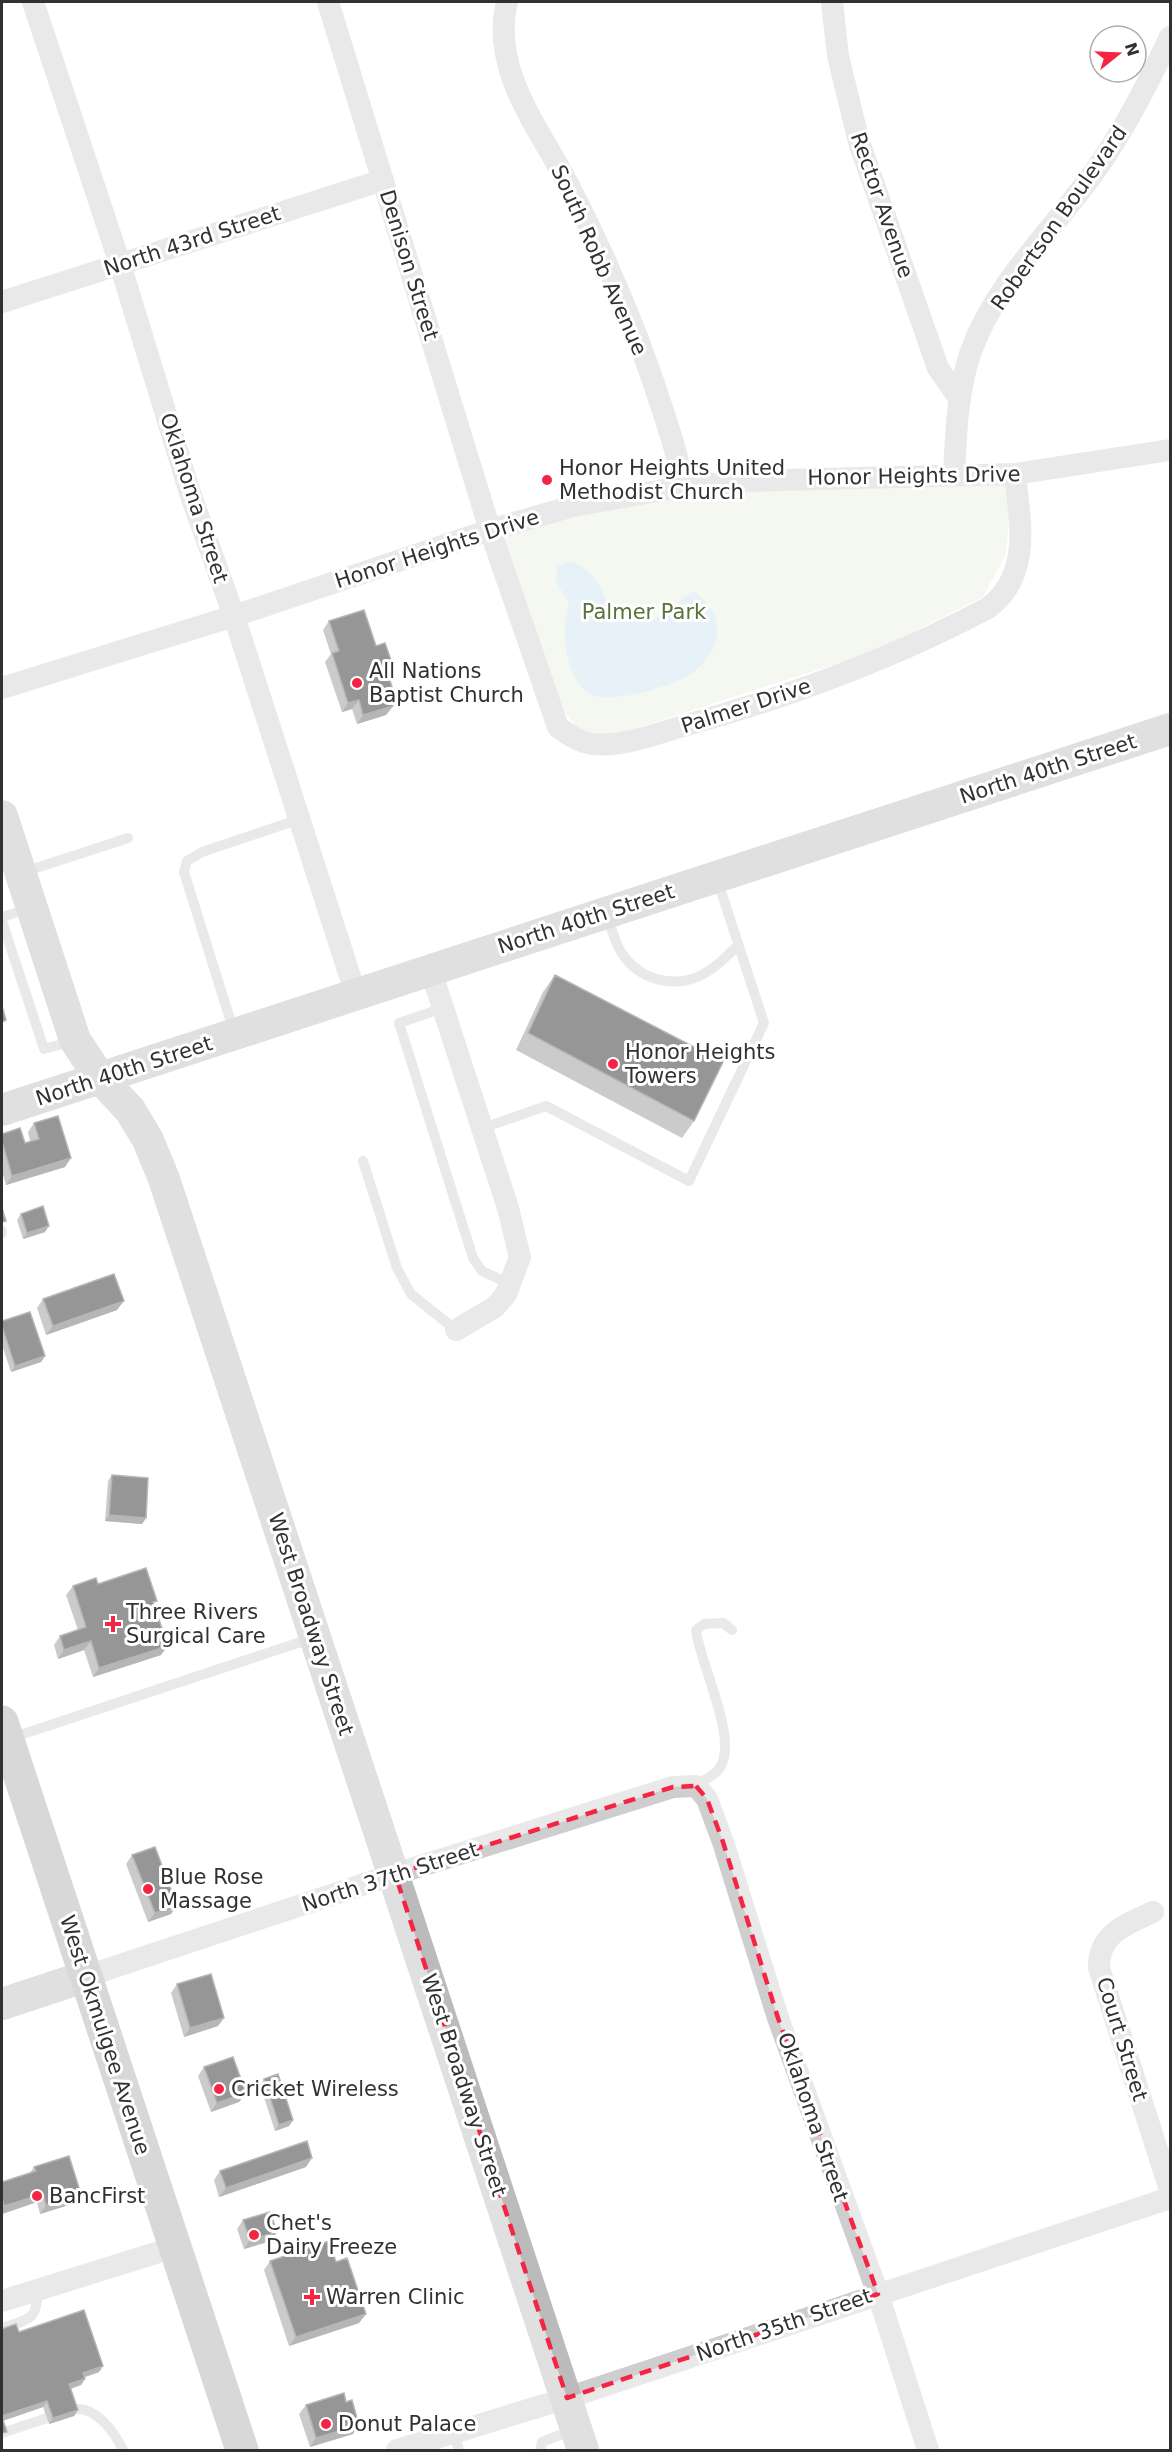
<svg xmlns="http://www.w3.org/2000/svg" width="1172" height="2452" font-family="'DejaVu Sans',sans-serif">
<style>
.green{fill:#e8efde}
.water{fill:#c8e3f0}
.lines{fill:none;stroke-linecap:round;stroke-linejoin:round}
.lane{stroke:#cecece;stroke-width:10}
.street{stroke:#cecece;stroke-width:22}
.secondary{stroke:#bbb;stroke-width:32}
.primary{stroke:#a9a9a9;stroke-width:33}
.wall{fill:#8c8c8c}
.shaded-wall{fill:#5d5d5d}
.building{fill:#181818;stroke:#5d5d5d;stroke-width:1.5}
.marked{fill:none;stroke:#f62443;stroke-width:4.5;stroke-dasharray:12 8;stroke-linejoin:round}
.poi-dot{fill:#f62443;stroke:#fff;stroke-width:2}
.labels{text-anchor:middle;stroke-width:6;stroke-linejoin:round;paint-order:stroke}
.street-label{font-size:21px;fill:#313131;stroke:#fff}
.poi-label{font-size:21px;fill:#313131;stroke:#fff;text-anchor:start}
.park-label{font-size:21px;fill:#587239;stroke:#fff}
</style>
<rect width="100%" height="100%" fill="#fff"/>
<!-- green -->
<path class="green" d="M1005,483L1010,506L1006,554L983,597L873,652L603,739L582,733L556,702L502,532C528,525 555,517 582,511C721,484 864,484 1005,483Z"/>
<!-- water -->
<path class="water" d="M570,561C584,566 594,575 601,588C603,592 605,598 607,601C620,614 636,620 653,621L693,591C728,614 723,651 691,674C674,686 612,704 593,695C577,688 573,675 568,659C563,640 564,624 569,604L556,581L557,567Z"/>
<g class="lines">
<!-- lane -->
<path class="lane" d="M24,872L128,838
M607,916C612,928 615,945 623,955C643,983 682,990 710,970C721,963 729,953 739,945
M2,917L30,908
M2,921L44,1049L73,1041
M443,1008L399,1023L473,1258L482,1271L510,1284
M234,1032L184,872L187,861L202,852L300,819
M483,1128L546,1106L689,1181L764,1023L717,879
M363,1161L397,1268L411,1294L456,1330
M2,1231V1233
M11,1738L313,1638
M696,1786C702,1781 714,1776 719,1769C740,1741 700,1665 696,1630L704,1624L723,1623L732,1630
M2,2328C29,2319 37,2321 38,2290
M72,2410C94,2403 115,2433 123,2450
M2,2433L47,2418
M454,2433L459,2450
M540,2450L542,2442L573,2430"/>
<!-- street -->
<path class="street" d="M33,2L120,264L190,493L234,616L356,995
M328,2L490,530L558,727C569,735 580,743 594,744C624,747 655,734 683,726C788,697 892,659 988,608C1032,575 1020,522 1015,474
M507,2C490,70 540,129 569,186C607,259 640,338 665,417C672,441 681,462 680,487
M832,2L838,56L859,142L938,368L959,398
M2,302L383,180
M954,475C956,435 957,393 970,354C994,284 1053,230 1095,171C1125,129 1148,83 1170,37
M2,688L234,616L490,530L573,506L680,487L746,481L1015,474L1170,450
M431,971L508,1208L520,1257L506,1294L495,1307L456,1330
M1153,1912C1125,1925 1098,1934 1099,1968L1170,2190
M87,1976L395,1874L673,1787L696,1786L707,1799L723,1842L778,2018L878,2294L928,2450
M2,2301L175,2247
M397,2450L567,2398L1170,2198"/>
<!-- secondary -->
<path class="secondary" d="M2,816L75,1040L100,1078L130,1110L148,1140L164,1179L583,2450
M2,1110L1170,729
M2,2004L87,1976"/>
<!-- primary -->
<path class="primary" d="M2,1722L242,2450"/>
</g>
<!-- wall -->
<path class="wall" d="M329,621L376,646L386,667L388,692L393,706L386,715L357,724L352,709L342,712L325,662L331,654L323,630Z
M555,975L694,1121L682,1138L516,1050L543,992Z
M34,1123L65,1167L6,1185L2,1171V1134L25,1143L30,1141L28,1132Z
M21,1214L45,1232L23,1239L17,1220Z
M43,1299L117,1310L46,1335L37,1308Z
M2,1321L45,1356L41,1362L11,1372L2,1345Z
M112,1475L146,1518L142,1524L105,1521L108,1481Z
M98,1584L154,1605L161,1655L93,1677L84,1650L58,1659L54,1645L60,1636L78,1630L66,1595L73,1586Z
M132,1855L177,1905L171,1914L148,1922L126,1864Z
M177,1984L218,2026L184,2037L171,1993Z
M204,2067L246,2093L239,2102L211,2112L198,2076Z
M264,2079L293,2120L289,2126L275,2131L260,2085Z
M34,2167L81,2194L75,2203L40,2214L37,2202L2,2214V2182L30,2173Z
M306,2167L219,2197L214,2180L220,2171Z
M243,2220L271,2241L244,2249L237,2229Z
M270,2261L336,2262L366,2314L359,2323L289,2346L264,2270Z
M2,2329L19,2332L103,2366L99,2372L85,2377V2379L81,2385L71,2389L78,2410L74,2416L49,2424L43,2407L3,2421L2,2438Z
M306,2405L353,2434L310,2447L299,2414Z"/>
<!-- shaded-wall -->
<path class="shaded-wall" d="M391,660L385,669L384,662Z
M359,700L352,709L342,712L348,703Z
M393,706L386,715L357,724L363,715Z
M71,1158L65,1167L6,1185L12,1176Z
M49,1226L45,1232L23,1239L27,1233Z
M124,1301L117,1310L46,1335L53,1326Z
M45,1356L41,1362L11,1372L15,1366Z
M109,1515L146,1518L142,1524L105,1521Z
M91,1641L84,1650L58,1659L64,1650Z
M168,1646L161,1655L93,1677L99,1668Z
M177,1905L171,1914L148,1922L155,1913Z
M224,2018L218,2026L184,2037L190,2028Z
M246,2093L239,2102L211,2112L217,2103Z
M293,2120L289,2126L275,2131L279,2125Z
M312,2158L306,2167L219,2197L226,2188Z
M43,2194L37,2202L2,2214V2209L4,2206Z
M81,2194L75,2203L40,2214L46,2205Z
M277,2232L271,2241L244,2249L250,2240Z
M366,2314L359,2323L289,2346L296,2337Z
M103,2366L99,2372L79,2379L83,2373Z
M85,2379L81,2385L65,2390L69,2384Z
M47,2401L43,2407L2,2421V2416Z
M78,2410L74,2416L49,2424L53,2418Z
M359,2425L353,2434L310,2447L316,2438Z"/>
<!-- building -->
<path class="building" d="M364,610L376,646L385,643L391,660L384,662L392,687L387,688L393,706L363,715L359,700L348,703L332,653L339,651L329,621Z
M555,975L723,1062L694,1121L528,1033Z
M2,1006L6,1020L2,1022Z
M58,1116L71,1158L12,1176L2,1141V1134L20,1128L25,1143L39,1139L34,1123Z
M43,1206L49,1226L27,1233L21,1214Z
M2,1208L6,1221L2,1222Z
M114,1274L124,1301L53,1326L43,1299Z
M30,1312L45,1356L15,1366L2,1326V1321Z
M112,1475L148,1478L146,1518L109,1515Z
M146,1568L157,1601L153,1602L168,1646L99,1668L91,1641L64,1650L60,1636L86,1627L73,1586L96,1578L98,1584Z
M155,1847L177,1905L155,1913L132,1855Z
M211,1974L224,2018L190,2028L177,1984Z
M233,2057L246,2093L217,2103L204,2067Z
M278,2074L293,2120L279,2125L264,2079Z
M307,2141L312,2158L226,2188L220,2171Z
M69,2156L81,2194L46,2205L43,2194L4,2206L2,2198V2182L36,2171L34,2167Z
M270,2212L277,2232L250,2240L243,2220Z
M329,2241L336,2262L347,2258L366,2314L296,2337L270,2261Z
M84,2310L103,2366L83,2373L85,2379L69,2384L78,2410L53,2418L47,2401L2,2416V2329L16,2324L19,2332Z
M344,2393L346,2402L352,2400L359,2425L316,2438L306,2405Z
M2,2417L7,2432L2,2433Z"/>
<!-- marked area -->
<path d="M0 0H1172V2452H0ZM696,1786L707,1799L723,1842L778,2018L878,2294L567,2398L395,1874L673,1787Z" fill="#fff" fill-opacity=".55" fill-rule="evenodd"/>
<path class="marked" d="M696,1786L707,1799L723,1842L778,2018L878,2294L567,2398L395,1874L673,1787Z"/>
<!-- markers -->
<g class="poi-dot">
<circle cx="547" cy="480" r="6"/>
<circle cx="357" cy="683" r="6"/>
<circle cx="613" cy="1064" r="6"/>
<path d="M110 1615h6v6h6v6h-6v6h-6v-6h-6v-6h6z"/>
<circle cx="148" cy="1889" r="6"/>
<circle cx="219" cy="2089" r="6"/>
<circle cx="37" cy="2196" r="6"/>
<circle cx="254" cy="2235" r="6"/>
<path d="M309 2288h6v6h6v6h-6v6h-6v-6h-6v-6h6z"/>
<circle cx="326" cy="2424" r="6"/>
</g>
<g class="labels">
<!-- street labels -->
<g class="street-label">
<text transform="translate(882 205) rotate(71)" y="7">Rector Avenue</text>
<text transform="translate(1059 218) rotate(-55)" y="7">Robertson Boulevard</text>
<text transform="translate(192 241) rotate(-18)" y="7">North 43rd Street</text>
<text transform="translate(599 260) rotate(66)" y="7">South Robb Avenue</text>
<text transform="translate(409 265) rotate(73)" y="7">Denison Street</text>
<text transform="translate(914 476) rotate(-1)" y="7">Honor Heights Drive</text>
<text transform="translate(194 498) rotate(72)" y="7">Oklahoma Street</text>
<text transform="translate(437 549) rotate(-18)" y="7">Honor Heights Drive</text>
<text transform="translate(746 706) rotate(-18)" y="7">Palmer Drive</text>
<text transform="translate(1048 769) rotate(-18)" y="7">North 40th Street</text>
<text transform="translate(586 919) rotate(-18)" y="7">North 40th Street</text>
<text transform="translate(124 1071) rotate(-18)" y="7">North 40th Street</text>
<text transform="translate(311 1624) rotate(72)" y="7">West Broadway Street</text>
<text transform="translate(390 1877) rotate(-18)" y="7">North 37th Street</text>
<text transform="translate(105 2035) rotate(72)" y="7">West Okmulgee Avenue</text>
<text transform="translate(1122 2039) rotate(73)" y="7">Court Street</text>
<text transform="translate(464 2085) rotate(72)" y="7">West Broadway Street</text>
<text transform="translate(813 2117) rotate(71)" y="7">Oklahoma Street</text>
<text transform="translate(784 2325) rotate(-19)" y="7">North 35th Street</text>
</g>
<!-- poi labels -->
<g class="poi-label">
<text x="559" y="475">Honor Heights United<tspan x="559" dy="24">Methodist Church</tspan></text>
<text x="369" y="678">All Nations<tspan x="369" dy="24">Baptist Church</tspan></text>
<text x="625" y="1059">Honor Heights<tspan x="625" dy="24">Towers</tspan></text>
<text x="126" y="1619">Three Rivers<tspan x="126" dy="24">Surgical Care</tspan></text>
<text x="160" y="1884">Blue Rose<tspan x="160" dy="24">Massage</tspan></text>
<text x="231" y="2096">Cricket Wireless</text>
<text x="49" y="2203">BancFirst</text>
<text x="266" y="2230">Chet's<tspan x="266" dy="24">Dairy Freeze</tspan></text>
<text x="326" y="2304">Warren Clinic</text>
<text x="338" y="2431">Donut Palace</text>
</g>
<!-- park labels -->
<g class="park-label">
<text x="644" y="619">Palmer Park</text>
</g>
</g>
<!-- border -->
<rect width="1172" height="2452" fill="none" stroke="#313131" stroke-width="6"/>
<!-- north arrow -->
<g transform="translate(1118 54) rotate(72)"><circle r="28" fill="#ffffff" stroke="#adadad" stroke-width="1.5"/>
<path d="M0-4.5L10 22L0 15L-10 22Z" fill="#f62443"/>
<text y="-9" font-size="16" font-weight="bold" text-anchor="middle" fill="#313131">N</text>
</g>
</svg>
